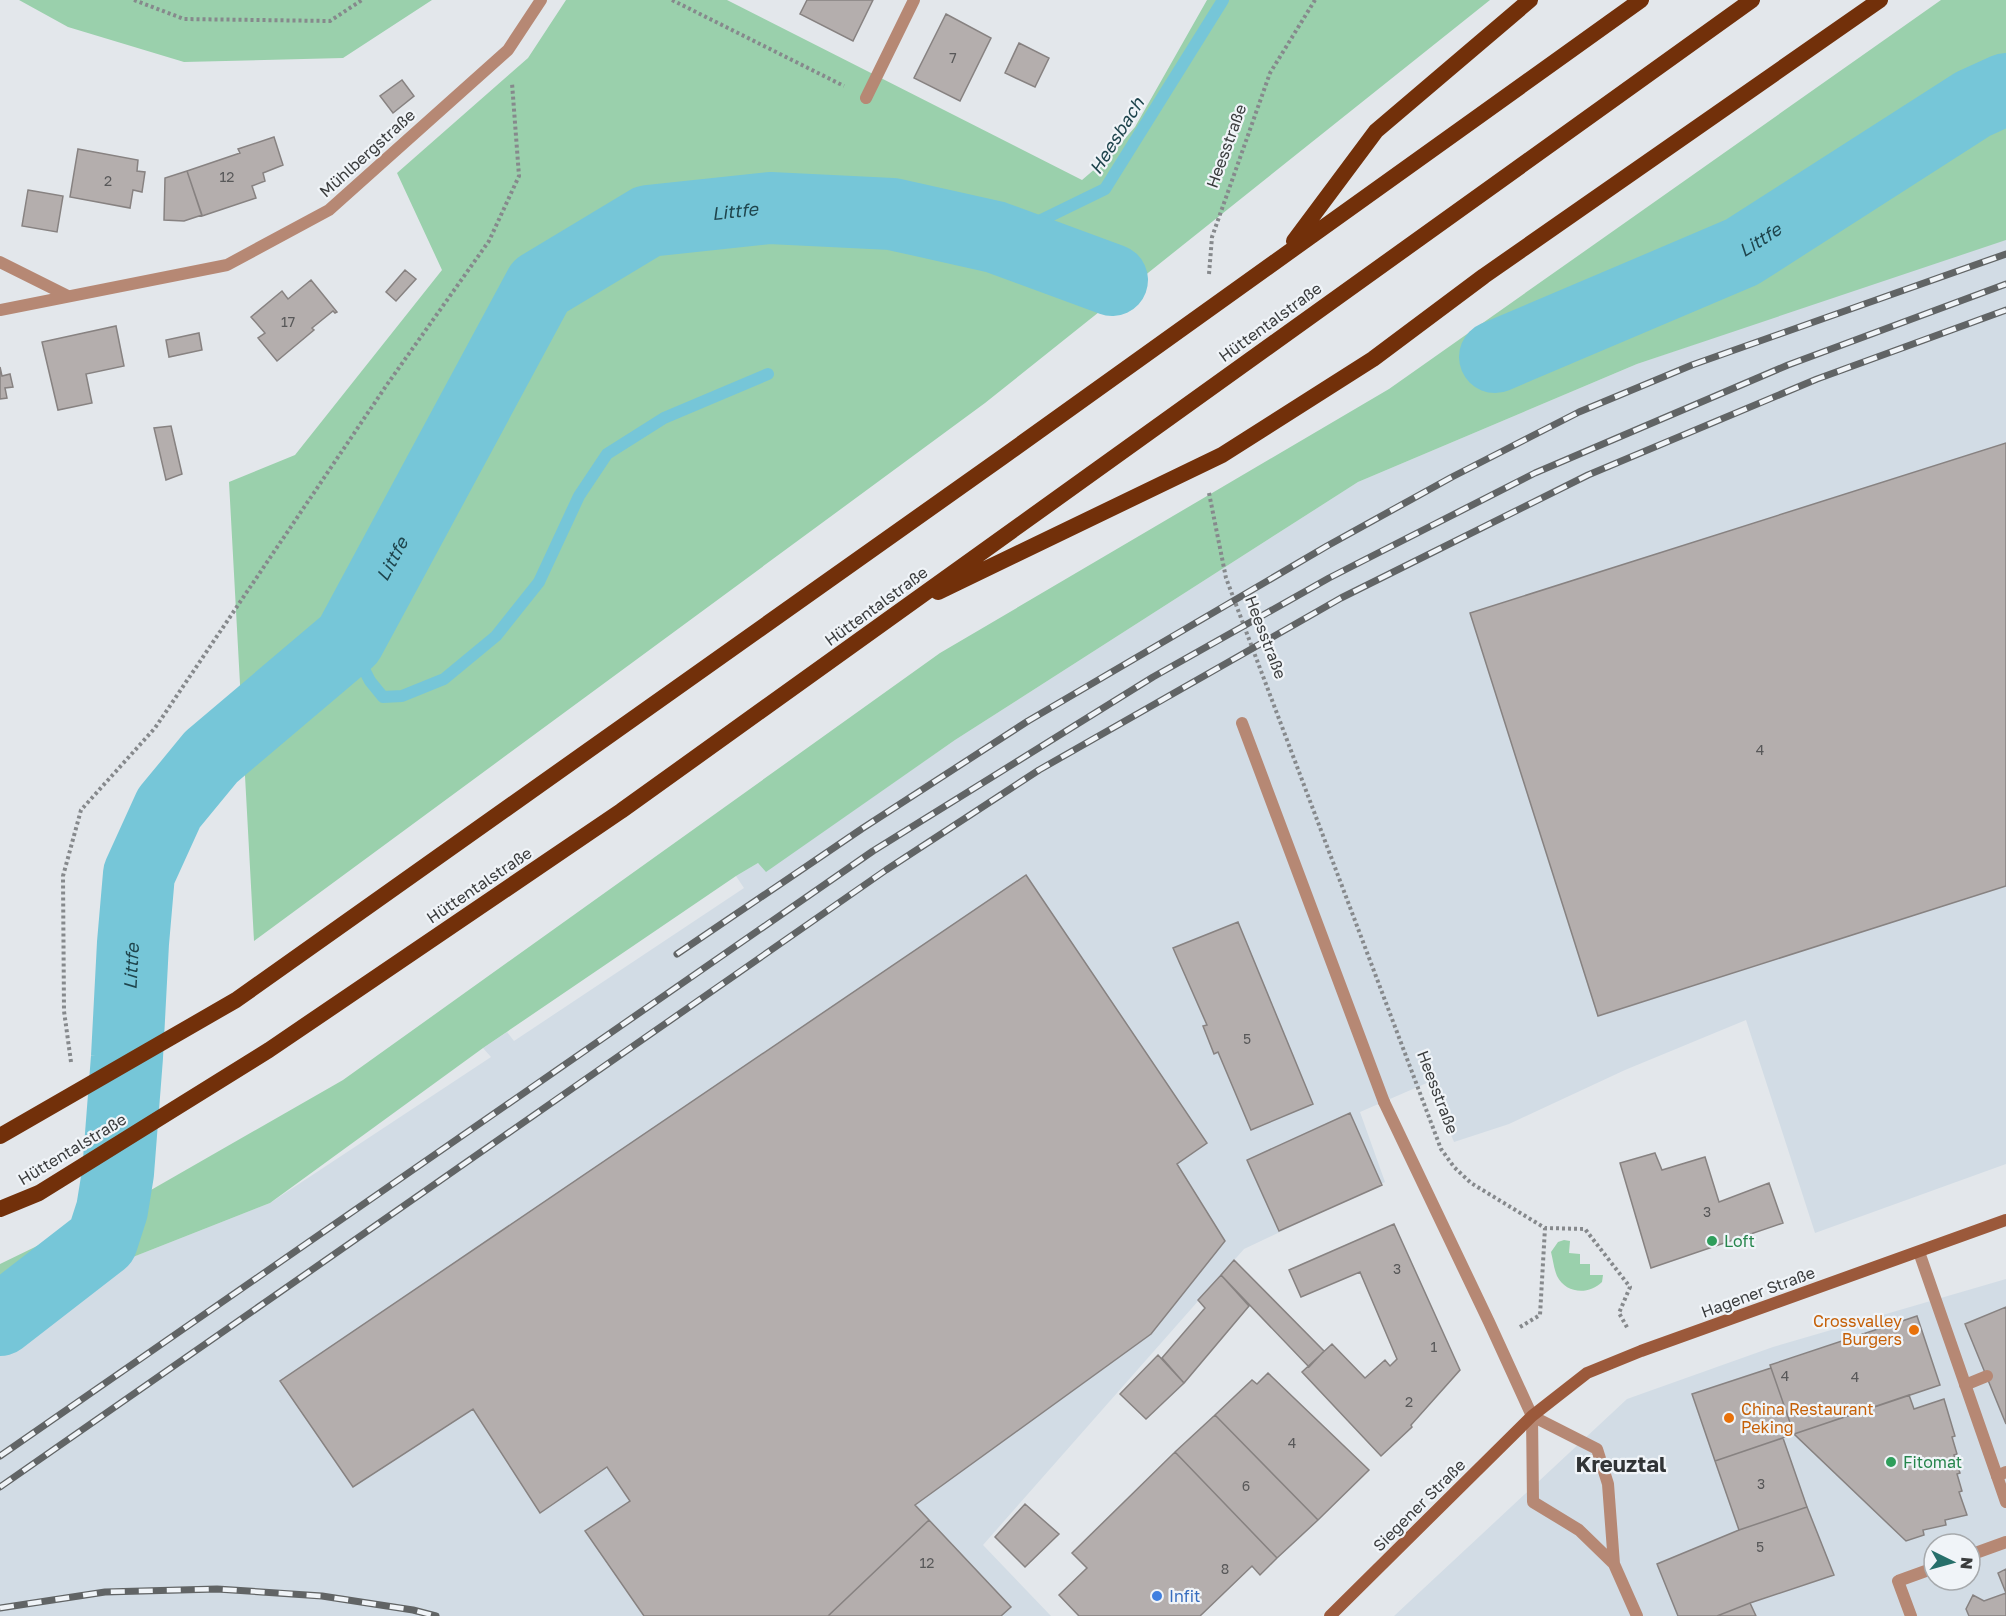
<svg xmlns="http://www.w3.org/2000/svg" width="2006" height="1616" font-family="'Golos Text',sans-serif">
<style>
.built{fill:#d2dce5;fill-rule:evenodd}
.green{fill:#9ad0ac}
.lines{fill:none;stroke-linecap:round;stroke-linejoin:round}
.stream{stroke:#76c6d8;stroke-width:12}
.river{stroke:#76c6d8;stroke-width:72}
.building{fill:#b4aead;stroke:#878281;stroke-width:1.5}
.path{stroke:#86898c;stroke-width:4;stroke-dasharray:3 3;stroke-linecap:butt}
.service{stroke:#b68874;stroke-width:12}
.pedestrian{stroke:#b68874;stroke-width:12}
.minor{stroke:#b68874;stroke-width:12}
.secondary{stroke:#9b593b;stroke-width:12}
.trunk{stroke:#72300a;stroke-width:16}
.rail-casing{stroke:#616465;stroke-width:7}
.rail{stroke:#f0f4f8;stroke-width:4.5;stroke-dasharray:14;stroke-linecap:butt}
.leisure-dot{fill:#2e9e5b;stroke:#f0f4f8;stroke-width:2}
.food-dot{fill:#e8710a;stroke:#f0f4f8;stroke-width:2}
.shop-dot{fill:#3f7fe0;stroke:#f0f4f8;stroke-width:2}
.labels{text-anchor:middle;stroke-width:4.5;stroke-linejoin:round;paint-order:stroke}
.number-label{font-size:14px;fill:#585859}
.street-label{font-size:16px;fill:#3a3c3d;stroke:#f0f4f8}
.leisure-label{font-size:16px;fill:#27864d;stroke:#f0f4f8;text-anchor:start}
.food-label{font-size:16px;fill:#c56008;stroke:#f0f4f8;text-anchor:end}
.shop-label{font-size:16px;fill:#366cbe;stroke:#f0f4f8;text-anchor:start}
.water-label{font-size:18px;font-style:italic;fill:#1f454d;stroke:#f0f4f8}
.district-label{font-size:22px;font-weight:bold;fill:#313436;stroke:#f0f4f8}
</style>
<rect width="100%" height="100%" fill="#e3e7eb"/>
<!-- built -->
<path class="built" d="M2006,237V1164L1815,1233L1746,1020L1625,1070L1509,1124L1454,1142L1429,1082L1360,1112L1385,1182L1244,1249L983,1545L1051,1616H0V1343L100,1270L270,1203L491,1057L483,1048L507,1032L514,1041L744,888L736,876L758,863L766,871L955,740L1358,482L1637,364Z
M2006,1279V1616H1394L1627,1399L1773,1347ZM1934,1544H1970V1580H1934Z"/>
<!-- green -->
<path class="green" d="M19,0H432L343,58L184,62L68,27Z
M566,0H727L1082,180L1110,156L1135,127L1207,0H1490L985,403L254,941L229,482L295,455L442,270L397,173L528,58Z
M1941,0H2006V240L1637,364L1358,482L955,740L766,872L758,863L736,876L483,1048L270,1203L100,1270L0,1343V1264L144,1194L343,1080L940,653L1389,389Z
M1564,1240L1570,1241L1569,1253L1580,1254V1264H1590V1275H1603L1602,1282C1589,1295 1566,1294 1557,1276C1554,1269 1553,1260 1551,1252L1558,1242Z"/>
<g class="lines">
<!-- stream -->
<path class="stream" d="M995,237L1023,229L1105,189L1223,0
M349,640L370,681L383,697L402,696L444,679L496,636L539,582L579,496L607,454L664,418L768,374"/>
<!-- river -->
<g class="river">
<path id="s1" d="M1495,357L1742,252L1973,104L2006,89"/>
<path id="s2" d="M0,1320L102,1241L112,1210L118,1173L127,1057L133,943L139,874L169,808L211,757L349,640L540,286L648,221L770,208L892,214L995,237L1112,280"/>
</g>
</g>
<!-- building -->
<path class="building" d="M807,0H873L853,41L800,14Z
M946,14L991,38L960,101L914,78Z
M1019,43L1049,58L1035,87L1005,73Z
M402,80L414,96L393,113L380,96Z
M274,137L283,165L263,173L265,181L252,186L256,198L202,216L187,171L240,153L238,149Z
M78,149L138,160L137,171L145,172L142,192L133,190L130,208L70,197Z
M187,171L202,215L184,221L164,220L165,178Z
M28,190L63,196L57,232L22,226Z
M405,270L416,279L396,301L386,292Z
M311,280L337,312L335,313L333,311L312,328L314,330L277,361L258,338L265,333L251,317L282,291L288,299Z
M116,326L124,366L86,374L92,403L58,410L42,342Z
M199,333L202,350L169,357L166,340Z
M0,367L2,376L10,374L13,387L5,388L7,398L0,399Z
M171,426L182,474L166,480L154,428Z
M2006,443V886L1598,1016L1470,613Z
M1026,875L1207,1143L1177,1164L1225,1241L1151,1334L915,1505L929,1520L828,1616H644L585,1531L630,1501L607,1467L540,1513L473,1409L353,1487L280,1381Z
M1238,922L1313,1104L1251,1130L1218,1052L1214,1054L1203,1026L1207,1025L1173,948Z
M1350,1113L1382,1185L1279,1231L1247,1160Z
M1655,1153L1662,1170L1705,1157L1719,1202L1769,1183L1783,1223L1651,1268L1620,1163Z
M1394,1224L1460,1370L1411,1425L1412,1427L1381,1456L1302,1372L1332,1344L1365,1378L1385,1360L1390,1366L1397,1359L1360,1272L1301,1297L1289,1270Z
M1234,1260L1324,1351L1309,1367L1221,1275Z
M1221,1275L1249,1306L1184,1383L1162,1358L1205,1308L1198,1300Z
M2006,1307V1424L1965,1324Z
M1917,1316L1940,1385L1794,1434L1770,1365Z
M1158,1355L1184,1383L1146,1419L1120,1394Z
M1771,1368L1794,1434L1715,1461L1692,1394Z
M1268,1373L1369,1470L1318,1520L1215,1415L1252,1380L1257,1384Z
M1909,1395L1914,1409L1944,1399L1955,1436L1952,1437L1957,1454L1954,1455L1960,1473L1957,1474L1962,1491L1959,1492L1967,1515L1945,1520L1946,1525L1923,1530L1924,1535L1906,1541L1794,1434Z
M1215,1415L1318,1520L1277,1558L1175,1452Z
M1783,1438L1807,1507L1739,1530L1715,1461Z
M1175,1452L1277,1558L1260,1575L1252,1566L1200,1616H1079L1059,1595L1087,1568L1072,1553Z
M1025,1504L1059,1534L1025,1567L995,1537Z
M1807,1507L1834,1575L1750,1603L1717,1616H1678L1657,1564L1739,1530Z
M929,1520L1011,1607L1001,1616H828Z
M2006,1569V1593L1998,1573Z
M2006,1593V1616H1969L1966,1609L1973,1595L1984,1601Z
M1750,1603L1756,1616H1717Z"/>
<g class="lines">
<!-- path -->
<path class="path" d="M134,0L184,19L330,21L362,0
M672,0L844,86
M1209,274L1212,237L1270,73L1315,0
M1209,493L1226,578L1441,1149L1454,1167L1471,1183L1545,1228L1585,1229L1630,1287L1619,1313L1628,1329
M71,1062L64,1011L63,876L81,810L155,728L386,386L489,241L519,176L512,83
M1520,1327L1540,1315L1545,1228"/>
<!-- service -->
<path class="service" d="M1242,723L1384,1102
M1919,1252L1997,1476L2006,1472
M1965,1385L1987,1376"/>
<!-- pedestrian -->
<path class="pedestrian" d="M1997,1476L2006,1502
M1970,1555L2006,1542
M1614,1564L1579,1530L1533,1502L1532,1416L1597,1449L1608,1484L1614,1564L1637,1616
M1911,1616L1898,1581L1934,1568"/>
<!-- minor -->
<path class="minor" d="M866,98L914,0
M0,262L68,296
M0,310L227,265L329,210L508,50L541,0
M1384,1102L1489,1322L1532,1416"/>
<!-- secondary -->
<path class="secondary" d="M1330,1616L1532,1416L1587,1373L1641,1351L2006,1220"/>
<!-- trunk -->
<path class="trunk" d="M1294,241L1376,131L1530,0
M938,592L1222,455L1373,359L1484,276L1880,0
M0,1136L236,1000L1004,456L1641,0
M0,1209L39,1193L269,1050L621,811L1752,0"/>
<defs>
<path id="rail" d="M677,954L863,828L1028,721L1327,546L1452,477L1579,412L1692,365L2006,254
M0,1456L873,851L1153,677L1329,578L1535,473L1788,365L2006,284
M0,1487L886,870L1039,770L1341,598L1588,475L1817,379L2006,310
M0,1608L105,1592L217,1589L322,1596L413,1610L436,1616"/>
</defs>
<!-- rail casing -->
<use href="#rail" class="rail-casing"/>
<!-- rail -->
<use href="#rail" class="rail"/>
</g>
<!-- markers -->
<g class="leisure-dot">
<circle cx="1712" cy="1241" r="6"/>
<circle cx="1891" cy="1462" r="6"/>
</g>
<g class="food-dot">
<circle cx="1914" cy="1330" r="6"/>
<circle cx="1729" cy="1418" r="6"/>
</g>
<circle class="shop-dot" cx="1157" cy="1596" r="6"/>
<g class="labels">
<!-- number labels -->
<g class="number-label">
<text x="953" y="63">7</text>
<text x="227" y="182">12</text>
<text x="108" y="186">2</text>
<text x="288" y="327">17</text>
<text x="1760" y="755">4</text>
<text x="1247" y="1044">5</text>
<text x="1707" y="1217">3</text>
<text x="1397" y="1274">3</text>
<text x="1434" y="1352">1</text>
<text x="1785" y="1381">4</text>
<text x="1855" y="1382">4</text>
<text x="1409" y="1407">2</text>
<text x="1292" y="1448">4</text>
<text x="1761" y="1489">3</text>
<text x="1246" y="1491">6</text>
<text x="1760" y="1552">5</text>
<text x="927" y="1568">12</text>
<text x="1225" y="1574">8</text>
</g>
<!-- street labels -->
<g class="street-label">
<text transform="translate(1226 146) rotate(-70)" y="6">Heesstraße</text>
<text transform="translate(367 153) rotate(-42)" y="6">Mühlbergstraße</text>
<text transform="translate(1270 322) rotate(-36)" y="6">Hüttentalstraße</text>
<text transform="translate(876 606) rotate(-36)" y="6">Hüttentalstraße</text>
<text transform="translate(1266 637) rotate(69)" y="6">Heesstraße</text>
<text transform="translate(479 885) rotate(-34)" y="6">Hüttentalstraße</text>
<text transform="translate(1438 1092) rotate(69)" y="6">Heesstraße</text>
<text transform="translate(72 1149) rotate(-31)" y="6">Hüttentalstraße</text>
<text transform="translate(1758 1292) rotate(-20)" y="6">Hagener Straße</text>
<text transform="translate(1419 1505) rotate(-45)" y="6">Siegener Straße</text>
</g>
<!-- leisure labels -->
<g class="leisure-label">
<text x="1724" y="1247">Loft</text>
<text x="1903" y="1468">Fitomat</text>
</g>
<!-- food labels -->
<g class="food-label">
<text x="1902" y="1327">Crossvalley<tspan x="1902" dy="18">Burgers</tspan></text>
<text x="1741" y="1415" text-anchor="start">China Restaurant<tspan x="1741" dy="18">Peking</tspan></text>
</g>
<!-- shop labels -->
<g class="shop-label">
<text x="1169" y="1602">Infit</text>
</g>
<!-- water labels -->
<g class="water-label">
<text transform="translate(1117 136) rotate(-58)" y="6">Heesbach</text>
<text dy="6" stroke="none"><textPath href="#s2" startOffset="1434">Littfe</textPath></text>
<text dy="6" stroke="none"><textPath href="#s1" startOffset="290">Littfe</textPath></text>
<text dy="6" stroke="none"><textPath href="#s2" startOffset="910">Littfe</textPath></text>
<text dy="6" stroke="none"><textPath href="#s2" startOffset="406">Littfe</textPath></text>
</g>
<!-- district labels -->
<g class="district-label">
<text x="1621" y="1472">Kreuztal</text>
</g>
</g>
<!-- north arrow -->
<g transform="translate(1952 1562) rotate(95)"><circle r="28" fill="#f0f4f8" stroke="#a7aaad" stroke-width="1.5"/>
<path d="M0-4.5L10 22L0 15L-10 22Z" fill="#266f6a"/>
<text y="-9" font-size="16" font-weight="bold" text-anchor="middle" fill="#3a3c3d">N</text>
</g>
</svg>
